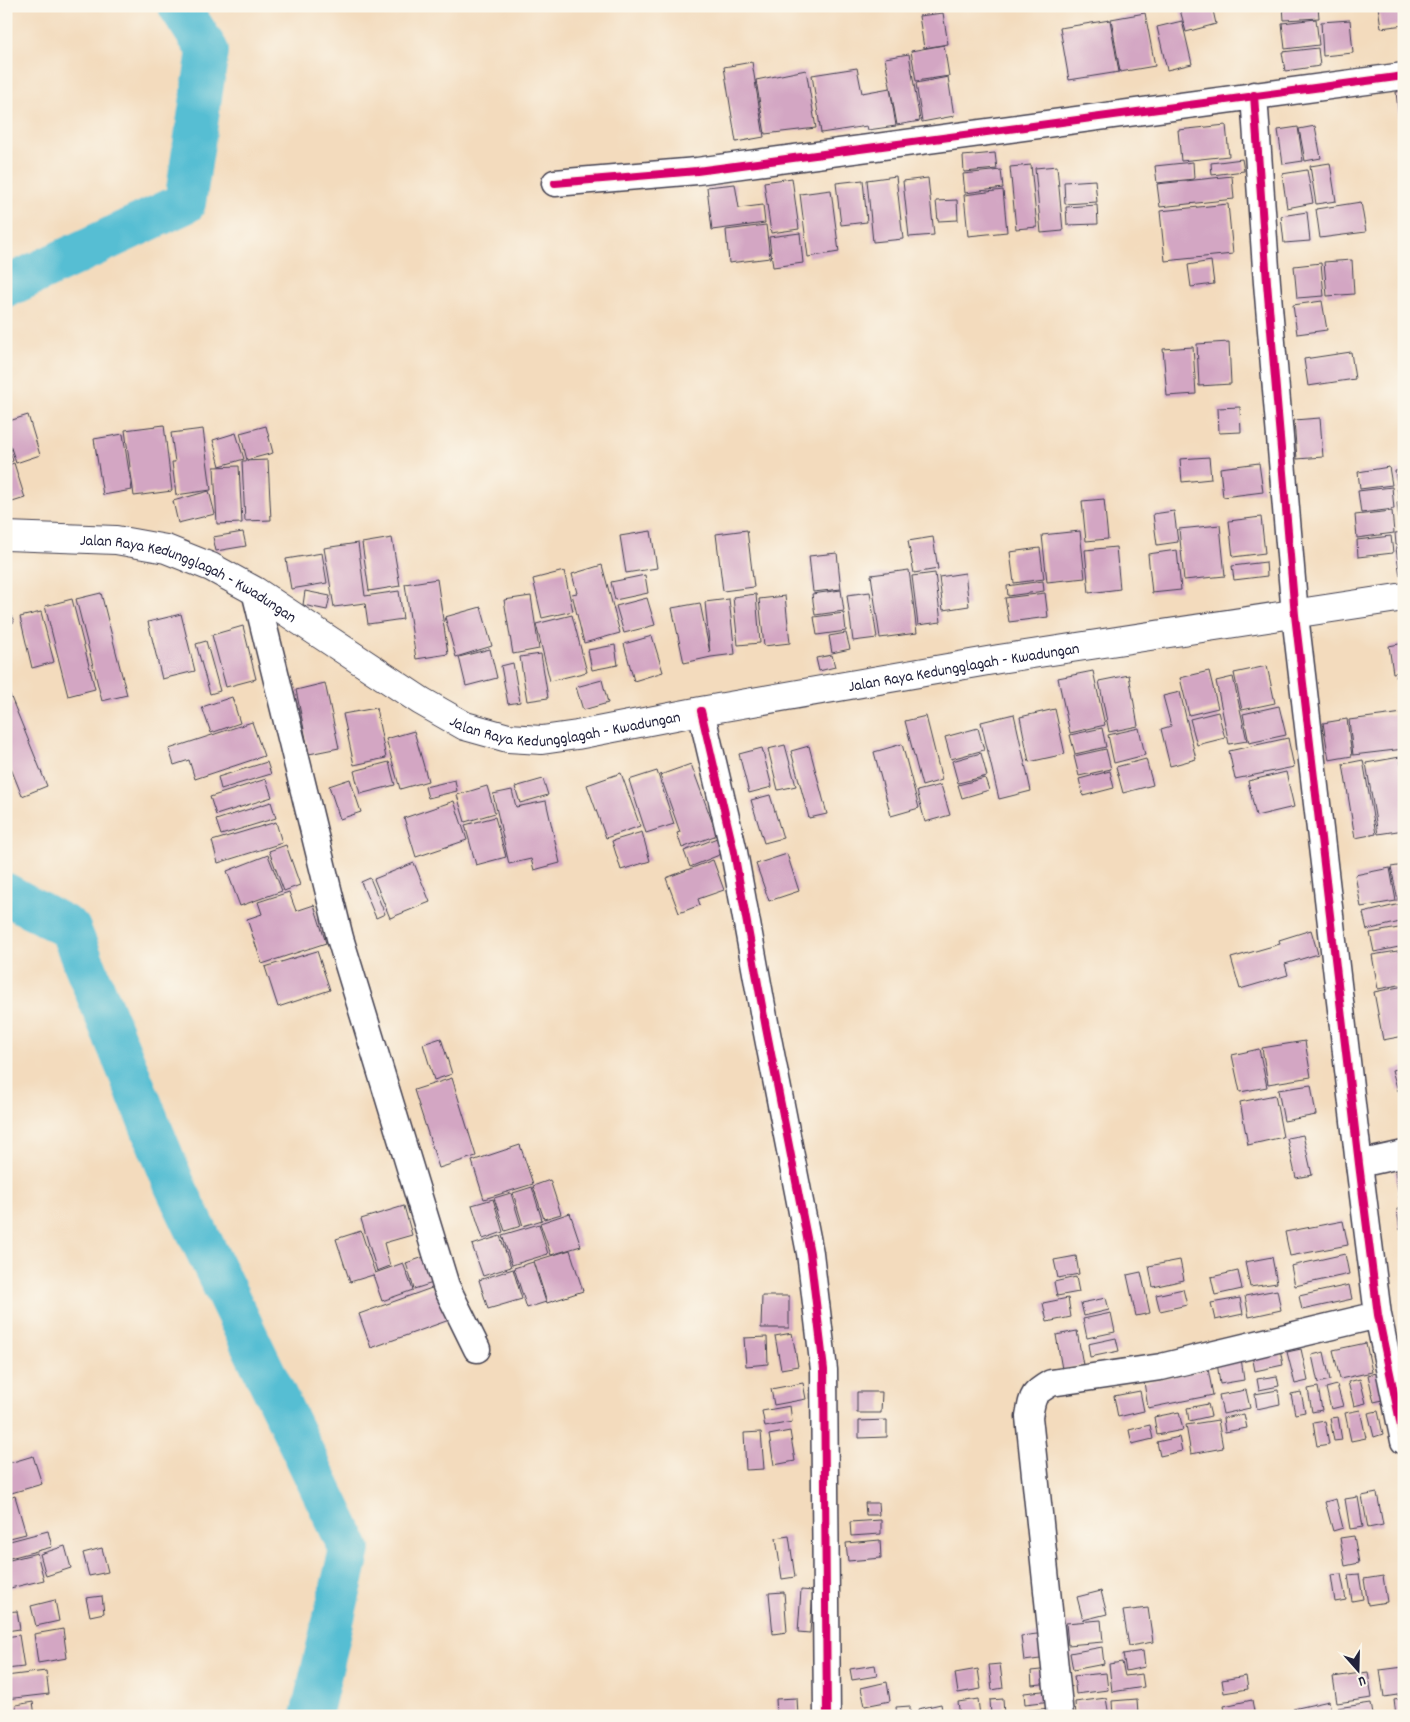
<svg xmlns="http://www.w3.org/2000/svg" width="1410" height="1722" font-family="Dekko,sans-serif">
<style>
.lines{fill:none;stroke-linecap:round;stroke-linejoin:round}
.river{stroke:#56bed3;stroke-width:42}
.building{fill:#d3a6c3}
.minor-casing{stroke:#413e4e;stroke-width:29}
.major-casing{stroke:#413e4e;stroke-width:30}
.minor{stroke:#fff;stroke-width:26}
.major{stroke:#fff;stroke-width:28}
.cycleway-casing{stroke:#fbf7ec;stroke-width:11}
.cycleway{stroke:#d6006c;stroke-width:8}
.labels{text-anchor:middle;stroke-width:4;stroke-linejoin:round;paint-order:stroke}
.street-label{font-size:16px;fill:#22223b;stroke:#fbf7ec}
</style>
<rect width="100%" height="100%" fill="#fbf7ec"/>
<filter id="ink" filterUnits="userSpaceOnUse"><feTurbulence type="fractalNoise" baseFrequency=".02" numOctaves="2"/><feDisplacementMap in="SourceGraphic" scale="10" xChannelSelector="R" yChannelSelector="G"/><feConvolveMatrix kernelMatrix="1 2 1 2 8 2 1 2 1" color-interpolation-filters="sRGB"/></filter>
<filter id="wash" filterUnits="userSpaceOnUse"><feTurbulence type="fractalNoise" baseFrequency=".0096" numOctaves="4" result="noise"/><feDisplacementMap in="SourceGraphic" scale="20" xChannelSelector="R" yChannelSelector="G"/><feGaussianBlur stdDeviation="1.12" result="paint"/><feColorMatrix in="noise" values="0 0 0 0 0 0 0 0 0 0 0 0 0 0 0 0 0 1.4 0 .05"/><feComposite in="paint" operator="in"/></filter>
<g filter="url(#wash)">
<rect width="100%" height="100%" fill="#f3dbbd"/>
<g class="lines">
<!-- river -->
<path class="river" d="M6,287L185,203L208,51L179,6
M6,894L70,929L175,1186L350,1549L311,1716"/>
</g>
<g id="blocks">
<!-- building -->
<path class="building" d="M1179,6H1212L1216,24L1186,32Z
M1283,6H1318L1319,18L1284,20Z
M1378,6H1404V25L1381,28Z
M943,13L948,44L924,48L919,16Z
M1145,13L1155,66L1120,72L1111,19Z
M1316,19L1319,45L1285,49L1282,23Z
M1110,20L1119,72L1069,80L1060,28Z
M1350,20L1353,53L1323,56L1321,22Z
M1182,21L1192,64L1167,70L1157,27Z
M944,45L949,76L916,81L911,51Z
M1318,48L1320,66L1285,71L1282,52Z
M909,54L920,121L897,125L885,58Z
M752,62L764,137L736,142L724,67Z
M857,68L862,93L890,88L896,126L868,130L867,126L821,133L812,75Z
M806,70L816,128L765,134L756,80Z
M948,77L954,116L922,122L916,83Z
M1404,91V117H1399L1396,92Z
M1226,125L1229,156L1181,161L1178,130Z
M1315,126L1321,158L1305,161L1299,129Z
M1298,127L1303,161L1283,164L1278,130Z
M995,153L997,169L964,172L963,156Z
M1242,159L1244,171L1212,175L1211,163Z
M1193,162L1194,179L1157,183L1155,166Z
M1330,163L1336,201L1316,204L1310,166Z
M1031,165L1037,227L1016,229L1010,167Z
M1057,166L1063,231L1041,233L1035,168Z
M1001,170L1003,188L965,193L963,174Z
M1307,170L1313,203L1287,208L1282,174Z
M896,176L903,239L873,242L867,180Z
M1232,176L1234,199L1160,207L1157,184Z
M792,178L799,229L771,233L764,182Z
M928,178L934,235L909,237L903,181Z
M863,180L867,222L841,225L836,183Z
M1095,180L1097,202L1065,204L1064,182Z
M735,184L739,208L763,205L765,223L712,230L707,187Z
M831,190L839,252L808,257L800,194Z
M1003,190L1007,232L968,236L964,195Z
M957,200L958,220L938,221L936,201Z
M1361,202L1366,232L1320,238L1316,209Z
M1228,204L1233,254L1165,261L1160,211Z
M1097,205L1098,224L1067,225L1066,207Z
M1307,212L1310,241L1284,243L1281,216Z
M766,225L770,258L729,263L726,230Z
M800,233L803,263L773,267L769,237Z
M1352,260L1354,294L1327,296L1324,262Z
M1211,261L1214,284L1191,287L1188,265Z
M1321,263L1324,296L1297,298L1294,266Z
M1322,301L1327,330L1297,334L1293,305Z
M1229,342L1231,384L1199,386L1197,344Z
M1193,347L1196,394L1167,396L1163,349Z
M1351,352L1355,379L1308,386L1304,359Z
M1240,407L1241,432L1219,433L1218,408Z
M28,415L40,455L16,463L6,433V422Z
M1320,418L1323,457L1297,459L1294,420Z
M164,425L172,491L134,496L125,430Z
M266,426L273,453L247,460L240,433Z
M203,429L211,490L176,495L172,462H175L171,433Z
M236,433L244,459L220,466L213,440Z
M123,434L132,490L103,495L94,439Z
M6,439L13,461L6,463Z
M1209,457L1211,479L1182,482L1180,459Z
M268,460L271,520L245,521L242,461Z
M14,463L25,498L6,504V466Z
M1259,463L1263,492L1223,497L1220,468Z
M239,466L242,523L217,524L214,467Z
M1389,467L1392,485L1360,489L1358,472Z
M1404,470V483L1397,484L1395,471Z
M1404,486V498L1399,499L1397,488Z
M1392,487L1394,509L1361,513L1358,491Z
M209,491L215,514L178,523L173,501Z
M1104,499L1108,539L1086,541L1082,501Z
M1404,501V530H1400L1397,502Z
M1174,511L1178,542L1157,545L1153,514Z
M1392,511L1394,533L1357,538L1355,515Z
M1261,517L1265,553L1233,557L1229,521Z
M1220,525L1225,576L1184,580L1179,529Z
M747,530L754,587L723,591L716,534Z
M651,531L657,568L626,573L620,536Z
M1080,531L1085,578L1047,582L1042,535Z
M243,532L246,546L216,551L213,537Z
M1404,532V544L1396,545L1395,533Z
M1391,536L1393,553L1358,557L1357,540Z
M933,537L938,569L914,573L908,541Z
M392,538L400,586L369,591L362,543Z
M358,543L365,596L399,591L403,619L368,624L365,603L334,607L324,548Z
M1116,547L1120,589L1089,593L1085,550Z
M1404,547V575L1400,576L1396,548Z
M1040,548L1044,579L1014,583L1010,552Z
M1177,550L1181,590L1152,593L1148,554Z
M322,553L327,583L291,589L286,559Z
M837,553L841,589L813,592L809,556Z
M1266,562L1267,576L1234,580L1232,566Z
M602,565L620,633L584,643L572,594L577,593L572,574Z
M909,570L917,633L880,638L871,575Z
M564,571L573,611L542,618L533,579Z
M935,573L941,622L918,625L912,576Z
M965,573L969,606L943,610L939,577Z
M645,575L648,593L615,600L611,582Z
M437,579L448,654L416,659L405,584Z
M1043,581L1044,591L1008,596L1007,586Z
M841,590L844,611L815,615L812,594Z
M305,591L330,596L327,610L303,605Z
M870,592L877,638L853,641L847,595Z
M101,593L127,695L102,701L76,599Z
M1045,593L1048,617L1009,622L1005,598Z
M756,594L760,643L738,645L733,597Z
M531,596L539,649L513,654L504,600Z
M785,596L790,643L764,646L759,599Z
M647,598L655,625L624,633L616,606Z
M72,599L95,689L68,696L45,606Z
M729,599L735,654L711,657L684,663L672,608L700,603L710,653L705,602Z
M6,603L14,622L6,625Z
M481,607L492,646L456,657L445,617Z
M41,612L54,662L32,668L20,617Z
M844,613L846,631L817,635L814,617Z
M181,614L195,671L162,679L148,622Z
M572,615L587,672L550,681L536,624Z
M243,626L256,679L226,687L212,635Z
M846,633L850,649L832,653L829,636Z
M652,636L663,672L634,681L624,644Z
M206,641L220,691L210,694L196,644Z
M1404,643V671L1393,673L1389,646Z
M615,645L618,665L592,670L588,650Z
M490,649L497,678L466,686L459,657Z
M541,654L548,698L527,701L520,657Z
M832,655L835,667L819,671L816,658Z
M513,663L520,702L508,704L501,666Z
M1267,666L1275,703L1242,710L1234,673Z
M1093,671L1105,725L1070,733L1058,678Z
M1209,671L1218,708L1189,715L1180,678Z
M1404,674V688H1398L1396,675Z
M1129,675L1138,726L1109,732L1099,681Z
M1233,677L1247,741L1229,744L1216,681Z
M602,680L608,703L583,710L576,687Z
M325,683L339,748L309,754L296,690Z
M6,685L47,786L22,796L6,756Z
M1180,692L1196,759L1170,766L1161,729L1171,726L1163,696Z
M232,697L240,723L211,733L202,707Z
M1279,706L1286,735L1249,743L1243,714Z
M376,708L386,758L354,765L343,714Z
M1055,709L1065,754L1029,762L1020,717Z
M1218,712L1225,738L1197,745L1190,719Z
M1403,713L1404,749L1353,755L1349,720Z
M1014,714L1031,791L999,799L981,722Z
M926,716L942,780L922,786L905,721Z
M1347,719L1352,756L1329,760L1323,723Z
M252,722L264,756L195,779L189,760L174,765L169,749Z
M978,728L984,750L951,759L945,737Z
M1102,728L1106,747L1075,754L1070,735Z
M1139,728L1145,755L1114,763L1108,735Z
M414,731L428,781L400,789L386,739Z
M1288,738L1294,767L1235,779L1229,751Z
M902,744L919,808L891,816L874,752Z
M785,745L796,786L778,790L768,749Z
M809,746L827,814L809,818L791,751Z
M762,748L772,787L749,793L739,754Z
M1106,749L1111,769L1079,776L1074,756Z
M981,753L987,776L958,783L952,761Z
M1400,757L1404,780V830L1378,834L1366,763Z
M1146,759L1153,785L1123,793L1116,767Z
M1363,760L1376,834L1355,838L1343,764Z
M267,762L271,774L221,789L218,777Z
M389,762L395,785L360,794L354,771Z
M691,764L717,835L682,848L677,833L680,832L660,775Z
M657,771L674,824L646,833L629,780Z
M1110,771L1114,788L1083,796L1079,779Z
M1286,772L1294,807L1256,816L1248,781Z
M621,773L640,826L606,838L587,785Z
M985,778L989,790L962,798L958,785Z
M266,779L272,797L216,815L210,797Z
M350,779L361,812L340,819L329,786Z
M543,779L548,795L520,803L515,787Z
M455,780L457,791L428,798L425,787Z
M941,785L950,815L925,822L917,791Z
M487,786L495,813L465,822L457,795Z
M512,790L516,807L546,801L560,863L534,870L531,859L509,864L493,794Z
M770,795L783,838L764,843L751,800Z
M454,801L467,840L416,857L404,818Z
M271,802L276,818L221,835L216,820Z
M495,817L506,857L476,865L465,825Z
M276,822L282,843L218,863L212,841Z
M642,832L650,861L621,870L612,841Z
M717,838L724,853L690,867L684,851Z
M286,845L300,885L284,891L269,851Z
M787,854L799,891L769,901L756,864Z
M268,855L282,891L240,906L227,871Z
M713,860L724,890L698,899L700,905L679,913L666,878Z
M414,863L430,902L390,918L374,879Z
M1404,865V899L1398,901L1391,867Z
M1390,868L1396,901L1361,907L1355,875Z
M370,878L385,914L376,918L361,882Z
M289,892L296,911L314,905L326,943L262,964L247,919L262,914L258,902Z
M1404,903V921L1367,930L1363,913Z
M1404,927V946L1374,952L1370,933Z
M1311,930L1318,954L1285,964L1288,975L1240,989L1231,958L1280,944L1279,940Z
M1404,950V984L1378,989L1372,955Z
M317,951L330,990L278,1007L265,967Z
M1404,986V1036L1383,1040L1374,992Z
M441,1038L452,1074L434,1080L423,1044Z
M1305,1041L1311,1077L1268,1084L1262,1048Z
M1259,1049L1267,1087L1240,1092L1232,1055Z
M1404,1067V1089L1398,1091L1392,1070Z
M452,1078L476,1156L439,1168L414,1090Z
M1311,1085L1316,1115L1284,1121L1278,1090Z
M1275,1095L1283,1137L1248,1145L1240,1102Z
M1303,1135L1312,1175L1296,1178L1287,1138Z
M520,1145L533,1184L484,1199L472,1161Z
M1404,1171V1201L1400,1202L1395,1172Z
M550,1180L561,1214L544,1219L533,1186Z
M532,1187L542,1220L523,1226L513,1193Z
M511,1193L521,1226L505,1231L494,1198Z
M493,1199L503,1232L483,1239L472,1205Z
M404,1206L412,1235L384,1243L390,1266L377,1271L361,1219Z
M1404,1208V1229L1400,1230L1397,1209Z
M570,1213L581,1246L551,1255L540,1223Z
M1343,1221L1348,1245L1290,1256L1285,1232Z
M539,1224L548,1254L512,1265L502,1235Z
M361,1231L375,1273L403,1263L413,1290L382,1301L373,1275L350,1282L336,1239Z
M500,1236L511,1267L483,1276L472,1245Z
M570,1250L583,1291L547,1303L534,1261Z
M1345,1254L1349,1274L1295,1286L1291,1266Z
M427,1256L436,1282L414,1289L406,1263Z
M1076,1256L1079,1274L1058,1278L1054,1260Z
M1272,1257L1277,1283L1250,1287L1245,1262Z
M1180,1260L1184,1280L1153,1287L1149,1266Z
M533,1262L546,1302L527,1308L514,1268Z
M513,1269L522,1299L488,1309L479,1280Z
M1238,1271L1242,1289L1215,1295L1211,1277Z
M1141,1272L1150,1313L1136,1316L1127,1275Z
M1076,1277L1079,1292L1057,1296L1054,1282Z
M440,1285L452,1319L371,1348L359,1314Z
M1349,1285L1352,1299L1302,1310L1299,1296Z
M1183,1289L1187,1305L1160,1311L1156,1295Z
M1277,1290L1281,1310L1249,1317L1245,1296Z
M762,1296H789V1328H761Z
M1068,1298L1071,1317L1047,1322L1043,1303Z
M1106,1298L1109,1310L1084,1316L1081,1303Z
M1240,1298L1243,1314L1215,1320L1211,1303Z
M1111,1313L1115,1332L1087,1338L1083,1319Z
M1077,1331L1083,1365L1062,1369L1056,1335Z
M792,1333L798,1366L781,1369L775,1336Z
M767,1337L768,1364L746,1366L744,1338Z
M1116,1338L1119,1351L1090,1357L1088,1344Z
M1366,1343L1372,1372L1340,1379L1333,1350Z
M1280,1349L1283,1365L1255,1371L1252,1355Z
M1301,1349L1308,1381L1295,1384L1287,1352Z
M1324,1352L1330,1380L1318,1383L1312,1355Z
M1241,1358L1244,1380L1220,1384L1217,1362Z
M1208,1369L1213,1395L1148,1408L1144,1382Z
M1381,1372L1387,1399L1374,1402L1368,1375Z
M1277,1376L1279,1386L1259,1390L1257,1379Z
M1360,1379L1366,1403L1354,1406L1348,1382Z
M803,1383L806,1399L774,1405L771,1389Z
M1337,1385L1343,1406L1331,1409L1326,1388Z
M1318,1387L1322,1410L1312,1412L1308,1389Z
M1246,1390L1250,1408L1223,1414L1219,1395Z
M1278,1390L1280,1404L1257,1409L1255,1394Z
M1140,1391L1144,1411L1118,1417L1114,1396Z
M857,1392H882L881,1413H857Z
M1301,1392L1305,1412L1295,1414L1291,1394Z
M1208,1404L1211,1416L1189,1421L1187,1408Z
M790,1406L792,1422L765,1427L762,1411Z
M1360,1410L1366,1438L1351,1441L1345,1413Z
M1378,1411L1383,1434L1374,1437L1368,1413Z
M1179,1412L1183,1430L1157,1435L1154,1417Z
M1244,1414L1247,1428L1225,1432L1223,1418Z
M1338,1417L1342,1440L1334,1441L1330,1418Z
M887,1420V1437L859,1438V1421Z
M1218,1420L1223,1448L1191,1454L1186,1425Z
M1325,1421L1329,1444L1317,1446L1313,1423Z
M1150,1425L1153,1439L1132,1444L1129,1430Z
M790,1431L795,1461L774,1465L769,1435Z
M761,1432L764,1469L746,1470L744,1433Z
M1179,1437L1182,1451L1160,1456L1157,1442Z
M33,1456L42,1484L8,1494L6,1487V1464Z
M1377,1493L1383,1525L1368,1528L1362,1496Z
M15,1496L26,1534L6,1539V1499Z
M1358,1497L1363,1527L1350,1529L1345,1499Z
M1336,1499L1343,1528L1333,1531L1325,1502Z
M865,1503H878L879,1515H866Z
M881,1520V1534L851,1536L850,1522Z
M48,1531L52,1547L6,1559V1542Z
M789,1536L795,1577L782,1579L776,1538Z
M1354,1536L1359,1563L1345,1566L1340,1538Z
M880,1540L881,1558L848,1561L846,1543Z
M65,1546L71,1568L46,1576L40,1554Z
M102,1548L108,1572L89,1576L83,1553Z
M37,1553L44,1580L6,1589V1561Z
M1341,1574L1346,1600L1335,1602L1331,1575Z
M1359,1574L1363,1599L1352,1601L1348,1575Z
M1383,1576L1387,1602L1368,1605L1364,1579Z
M801,1590L813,1591L810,1633L798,1632Z
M1101,1591L1107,1614L1083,1620L1077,1597Z
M784,1592L787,1632L773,1634L769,1593Z
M102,1596L104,1613L90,1616L86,1598Z
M55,1600L59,1621L36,1626L31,1606Z
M1148,1608L1153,1642L1129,1646L1123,1611Z
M17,1611L20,1629L6,1631V1612Z
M1101,1620L1103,1642L1068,1645L1066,1623Z
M63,1629L67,1658L38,1663L34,1634Z
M1045,1633L1048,1658L1024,1661L1021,1636Z
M19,1635L24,1667L6,1669V1637Z
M1102,1647L1104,1664L1073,1670L1070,1653Z
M1143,1651L1145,1667L1126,1671L1123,1654Z
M1122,1662L1125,1676L1142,1674L1144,1687L1112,1692L1109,1664Z
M1000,1664L1003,1688L992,1690L989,1665Z
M875,1665L877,1676L852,1680L850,1669Z
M1404,1667V1694L1384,1697L1380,1670Z
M978,1669L981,1689L958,1693L955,1673Z
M1050,1669L1051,1683L1032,1685L1031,1671Z
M46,1671L49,1694L6,1699V1676Z
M1368,1672L1372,1698L1337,1703L1333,1677Z
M1106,1673L1108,1690L1076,1694L1074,1676Z
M1246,1676L1248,1689L1224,1693L1222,1680Z
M887,1682L890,1701L865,1706L861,1688Z
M1051,1690L1052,1701L1025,1704L1024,1693Z
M797,1698L798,1716H777L776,1699Z
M1106,1698L1109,1716H1076L1075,1702Z
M1404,1698V1714L1396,1715L1394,1700Z
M978,1699L980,1716H960L958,1702Z
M1003,1699L1004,1716H991L990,1700Z
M1137,1699L1138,1715L1113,1716L1112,1701Z
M1252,1700L1254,1711L1226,1716L1224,1706Z
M1329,1701L1332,1716H1294L1293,1709Z
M33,1702L35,1716H17L16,1705Z
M1371,1703L1373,1715L1338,1716L1337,1708Z
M941,1704L943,1716H919L918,1709Z
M910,1706V1716H897L896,1707Z
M1052,1708V1716H1029V1710Z"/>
</g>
</g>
<g filter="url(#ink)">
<use href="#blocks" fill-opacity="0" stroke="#413e4e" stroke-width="1"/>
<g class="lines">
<defs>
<path id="minor" d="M1254,95L1267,283L1295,615L1359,1164L1378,1315L1404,1441
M555,183L697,171L1404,76
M255,591L340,938L446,1286L477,1349
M701,711L734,852L766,1028L810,1253L824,1370L827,1716
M1359,1164L1404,1154
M1060,1716L1029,1417C1033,1395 1032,1394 1051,1383L1161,1367L1378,1315"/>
<g id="major">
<path id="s1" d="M6,536L116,540L166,549L211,567L255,591L421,701L465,726L508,738L542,740L577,735L701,711L999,659L1404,597"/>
</g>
</defs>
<!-- minor casing -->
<use href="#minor" class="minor-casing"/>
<!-- major casing -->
<use href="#major" class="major-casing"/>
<!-- minor -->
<use href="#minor" class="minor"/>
<!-- major -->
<use href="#major" class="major"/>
<defs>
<path id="cycleway" d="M1254,95L1267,283L1295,615L1359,1164L1378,1315L1404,1441
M555,183L697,171L1404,76
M701,711L734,852L766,1028L810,1253L824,1370L827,1716"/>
</defs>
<!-- cycleway casing -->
<use href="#cycleway" class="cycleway-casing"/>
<!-- cycleway -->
<use href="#cycleway" class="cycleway"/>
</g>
</g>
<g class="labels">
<!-- street labels -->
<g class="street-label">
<text dy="6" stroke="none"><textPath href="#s1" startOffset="191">Jalan Raya Kedungglagah - Kwadungan</textPath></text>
<text dy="6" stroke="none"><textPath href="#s1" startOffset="1016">Jalan Raya Kedungglagah - Kwadungan</textPath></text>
<text dy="6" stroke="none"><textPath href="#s1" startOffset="611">Jalan Raya Kedungglagah - Kwadungan</textPath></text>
</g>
</g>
<!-- margin -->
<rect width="1410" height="1722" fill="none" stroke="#fbf7ec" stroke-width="25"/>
<!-- north arrow -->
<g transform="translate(1358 1670) rotate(160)" stroke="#fbf7ec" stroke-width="4" paint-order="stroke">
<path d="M0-4L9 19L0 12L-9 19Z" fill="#22223b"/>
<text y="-8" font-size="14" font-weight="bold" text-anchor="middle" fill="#22223b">U</text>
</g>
</svg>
